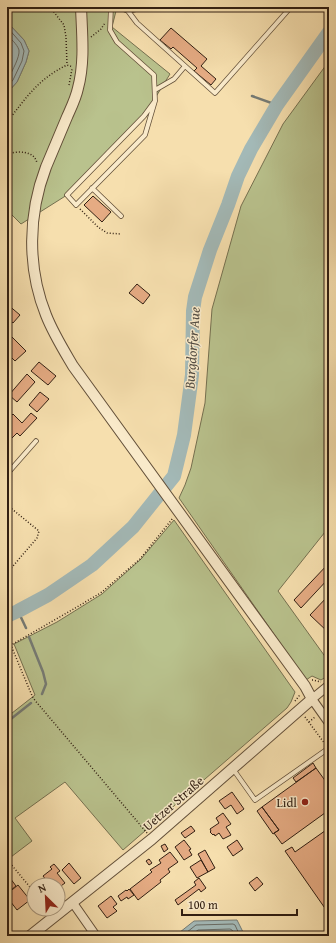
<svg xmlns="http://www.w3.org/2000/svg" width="336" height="943" font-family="'Gentium Book Plus',serif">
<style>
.green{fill:#b9c28d;stroke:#757050}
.water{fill:#a3b9b7;stroke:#757b75}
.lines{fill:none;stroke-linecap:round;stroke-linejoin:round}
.shore{stroke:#6a6c64;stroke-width:1}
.stream{stroke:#757b75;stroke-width:2.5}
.river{stroke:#a3b9b7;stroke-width:14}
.building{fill:#e5ab83;stroke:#311f12}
.service-casing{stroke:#624f39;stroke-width:5.5}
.minor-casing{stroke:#624f39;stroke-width:10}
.tertiary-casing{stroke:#624f39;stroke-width:12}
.path{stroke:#311f12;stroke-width:1.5;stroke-dasharray:1 2;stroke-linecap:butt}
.service{stroke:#f9eaca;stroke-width:4}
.minor{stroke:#f9eaca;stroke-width:8}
.tertiary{stroke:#f9eaca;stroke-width:10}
.poi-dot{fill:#8f2418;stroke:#f9eaca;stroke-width:1.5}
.labels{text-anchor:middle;stroke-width:3;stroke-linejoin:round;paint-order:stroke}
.poi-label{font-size:13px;fill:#311f12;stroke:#f9eaca;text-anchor:end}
.street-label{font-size:13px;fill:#311f12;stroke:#f9eaca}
.water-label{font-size:14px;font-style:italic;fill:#534d44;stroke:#f9eaca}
</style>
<rect width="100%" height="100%" fill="#f6dfae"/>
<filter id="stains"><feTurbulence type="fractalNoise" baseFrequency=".005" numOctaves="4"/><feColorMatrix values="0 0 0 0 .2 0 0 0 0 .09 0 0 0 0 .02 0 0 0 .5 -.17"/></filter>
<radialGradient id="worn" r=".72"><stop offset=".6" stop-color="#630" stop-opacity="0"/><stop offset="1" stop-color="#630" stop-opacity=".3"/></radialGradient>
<!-- green -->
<path class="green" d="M7,7H117L112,27L170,74L144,116L67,195L21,224L7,210V93L17,82L26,62L29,51L24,40L7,22Z
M329,61V527L278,591L329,662V675L321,680L312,676L306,680L179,498L185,485L191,468L205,403L212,309L241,206L283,124Z
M174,520L295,692L291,702L287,708L123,850L65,782L15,818L32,841L7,860V717L35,695L14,644L57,622L102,594L141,559Z"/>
<!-- water -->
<path class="water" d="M7,22L24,40L29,51L26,62L17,82L7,93Z
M237,920L245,936H175L194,921Z"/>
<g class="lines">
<!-- shore -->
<path class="shore" d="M7,27L21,43L24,51L22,61L13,80L7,87
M7,35C11,39 17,44 19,50C20,57 12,71 9,77L7,80
M182,936L196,925L233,924L235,925L240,936
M190,936L198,930L230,929L232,930L235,936"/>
<!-- stream -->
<path class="stream" d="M252,96L277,105
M18,611L26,628
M29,637L43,672L46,684L42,694
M7,722L31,703"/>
<!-- river -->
<path class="river" d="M7,616L18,611L48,595L92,565L133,527L174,476L184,435L192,375L193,311L195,297L210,250L228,205L238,176L251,149L277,105L329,32"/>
</g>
<!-- building -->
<path class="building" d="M171,28L207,59L201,66L216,79L211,85L194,71L197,68L173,47L171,49L160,40Z
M93,196L111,212L102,222L84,205Z
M137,284L150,295L143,304L129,293Z
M7,304L20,315L13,323L7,318Z
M7,332L26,351L15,361L7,353Z
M39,362L56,376L48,385L31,371Z
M27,374L35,382L17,402L9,395Z
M40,392L49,399L37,412L29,405Z
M31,413L37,418L20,436L17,433L8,442L7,441V420L13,414L22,423Z
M329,563V578L301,608L294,600Z
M329,595V633L310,615Z
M313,763L316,768L296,782L293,778Z
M316,768L329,786V810L282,844L274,833L279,830L262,807Z
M232,792L244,809L237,814L231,805L225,809L219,801Z
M262,807L279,830L273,834L257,811Z
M223,813L231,824L226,827L231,835L223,839L219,833L215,836L214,834L213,835L210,832L211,831L210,829L219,823L216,818Z
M191,826L195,831L185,838L181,833Z
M329,828V914L285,851L292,847L295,852Z
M184,840L191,849L189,850L192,855L184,860L175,847Z
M237,840L243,849L233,856L227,847Z
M165,844L168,849L164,852L161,846Z
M205,850L215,868L208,872L198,854Z
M170,852L178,862L168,869L170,872L160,880L161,882L138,900L130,889L152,872L150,870L161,863L159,860Z
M149,859L152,863L149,865L146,861Z
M201,860L208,872L197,878L190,867Z
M69,863L81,878L74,884L62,870Z
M54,864L60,871L57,873L65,883L58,888V885H50L43,876L52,869L50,867Z
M7,874L16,886L7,893Z
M257,877L263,884L255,891L249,883Z
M199,878L206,888L201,892L199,889L178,905L175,900L196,885L194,882Z
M18,885L30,900L17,910L7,897V894Z
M58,889L62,895L58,898Z
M129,889L134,895L128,899L127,897L121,901L118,896L126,890L127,891Z
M111,896L117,904L113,907L117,911L107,918L98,906Z"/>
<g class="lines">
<defs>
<path id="service" d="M111,7L110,30L117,42L154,75L155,101L145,135L76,205L67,195L144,116L155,101
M118,7L128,11L146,7
M128,11L137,23L185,66L174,79L155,90
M185,66L215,93L291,7
M92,188L121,216
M7,474L36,441
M233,769L255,800L329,748"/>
<path id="minor" d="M329,685L312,699L329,723
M73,903L96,936"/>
<path id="tertiary" d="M30,936L152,839L312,699L305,686L73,366C63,349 53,333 46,315C27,268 28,214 46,167C53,150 60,134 67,117C71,108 76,98 78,88C85,62 82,34 81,7"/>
</defs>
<!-- service casing -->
<use href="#service" class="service-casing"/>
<!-- minor casing -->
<use href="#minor" class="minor-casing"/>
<!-- tertiary casing -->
<use href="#tertiary" class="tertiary-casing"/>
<!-- path -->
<path class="path" d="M50,7L64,25L66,37L67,65
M91,37L101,29L105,23
M69,85L72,69
M7,122C26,98 38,79 67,65L73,67
M7,154C18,151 34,150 37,163
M80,209L98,227L107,233L121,234
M7,505L39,531L37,538L7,573
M7,636L33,698L147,833
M7,646L11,645L72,610L102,592L140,559L173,518
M312,680H313L321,682
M329,700V706
M295,701L299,696L298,694
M305,717L325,744
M309,722L315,717
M10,863L34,892"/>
<!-- service -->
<use href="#service" class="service"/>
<!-- minor -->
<use href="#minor" class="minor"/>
<!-- tertiary -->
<use href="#tertiary" class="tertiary"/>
</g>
<!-- markers -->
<circle class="poi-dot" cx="305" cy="802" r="4"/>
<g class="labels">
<!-- poi labels -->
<g class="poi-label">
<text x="297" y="807">Lidl</text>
</g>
<!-- street labels -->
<g class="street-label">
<text transform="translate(173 803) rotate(-41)" y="5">Uetzer Straße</text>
</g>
<!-- water labels -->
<g class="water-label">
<text transform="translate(192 348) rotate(-86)" y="5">Burgdorfer Aue</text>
</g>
</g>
<!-- margin -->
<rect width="336" height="943" fill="none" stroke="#f6dfae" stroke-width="24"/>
<rect x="8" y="8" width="320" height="927" fill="none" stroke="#311f12" stroke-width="2"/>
<rect x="12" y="12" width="312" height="919" fill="none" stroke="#311f12"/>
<!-- north arrow -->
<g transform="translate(46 897) rotate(336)"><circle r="19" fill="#f9eaca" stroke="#a99980"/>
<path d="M0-3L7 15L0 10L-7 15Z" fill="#8f2418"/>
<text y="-6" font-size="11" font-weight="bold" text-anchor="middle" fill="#311f12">N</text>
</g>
<!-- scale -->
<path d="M182 909v6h115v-6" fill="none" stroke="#311f12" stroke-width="2"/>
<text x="188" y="909" font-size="12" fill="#311f12" stroke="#f9eaca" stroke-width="3" paint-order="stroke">100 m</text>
<rect width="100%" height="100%" filter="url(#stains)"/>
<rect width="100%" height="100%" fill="url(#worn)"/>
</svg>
